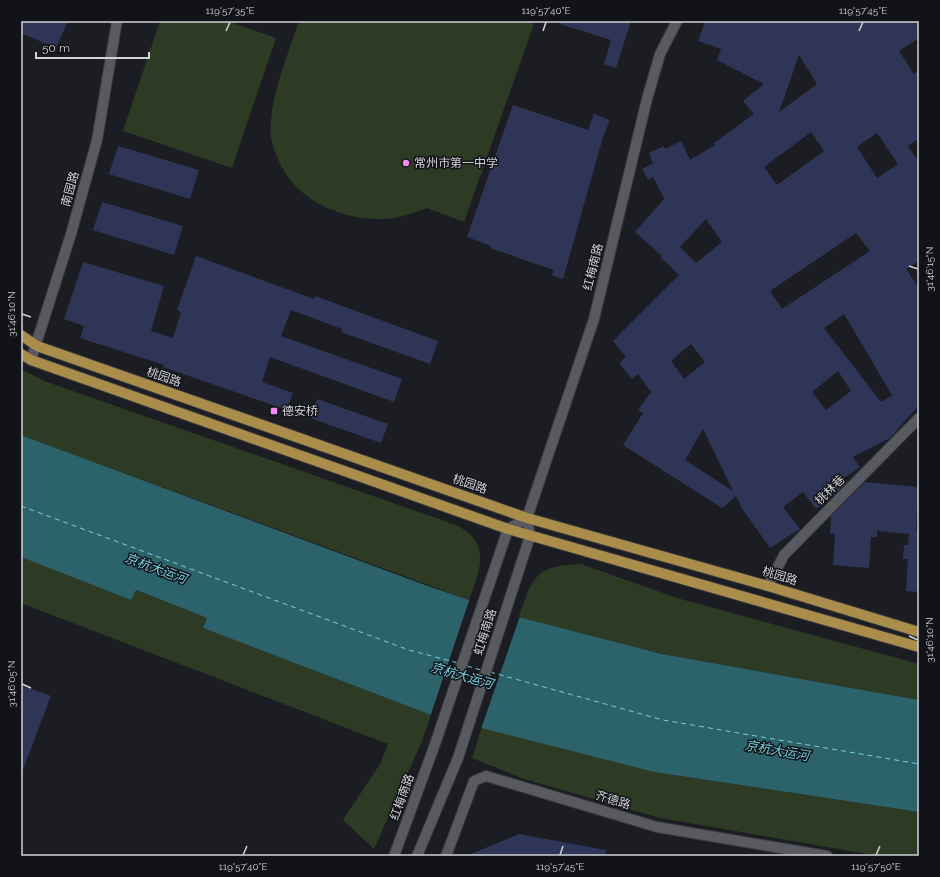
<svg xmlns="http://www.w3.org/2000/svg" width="940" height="877" font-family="Raleway,'Noto Sans SC',sans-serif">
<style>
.green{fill:#2e3b24}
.water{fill:#2c6269}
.pier{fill:#1b1d22}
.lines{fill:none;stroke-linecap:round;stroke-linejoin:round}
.ferry{stroke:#76d0dd;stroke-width:1;stroke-dasharray:5 4;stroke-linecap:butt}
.building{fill:#2f3556;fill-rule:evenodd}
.minor-casing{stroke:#37383c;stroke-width:12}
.major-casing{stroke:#37383c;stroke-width:12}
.minor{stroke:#585a60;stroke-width:10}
.major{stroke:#aa8d4b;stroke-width:10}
.ticks{fill:none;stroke:#d1d2d6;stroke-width:1.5}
.poi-dot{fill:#f38af2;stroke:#121318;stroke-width:1.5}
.labels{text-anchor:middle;stroke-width:3;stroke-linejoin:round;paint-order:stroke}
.poi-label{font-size:12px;fill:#d1d2d6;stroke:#121318;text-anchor:start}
.street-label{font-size:12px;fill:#d1d2d6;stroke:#121318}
.water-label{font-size:13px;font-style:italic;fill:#76d0dd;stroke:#121318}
.neatline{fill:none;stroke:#d1d2d6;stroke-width:1.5}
.ticks-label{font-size:10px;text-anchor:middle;fill:#d1d2d6}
</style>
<rect width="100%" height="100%" fill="#1b1d22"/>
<!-- green -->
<path class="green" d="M160,21H227L276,38L232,168L123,131Z
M299,21H535L464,222L427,208C413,213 398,219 383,219C338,220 291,198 276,154C274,149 272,144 271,139C267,105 288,54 299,21Z
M21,369L47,382L456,525C461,528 467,531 471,535C489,554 476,580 469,600L21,435Z
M21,557L131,600L135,590L207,618L203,628L431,715L422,741L374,849L343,820L380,764L388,744L21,603Z
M581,564L677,598L919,664V700L662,654L519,617C533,576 535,566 581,564Z
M482,727L654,772L919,812V856H879L660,818L524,779L472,758Z"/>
<!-- water -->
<path class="water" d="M21,435L425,585L519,617L662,654L919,700V812L654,772L431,715L203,628L207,618L136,590L131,600L21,557Z"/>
<!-- pier -->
<path class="pier" d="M470,598L520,616L481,729L430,717Z"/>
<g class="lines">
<!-- ferry -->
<path class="ferry" d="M21,506L409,650L458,663
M467,666L481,670
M490,672L663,720L919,764"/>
</g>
<!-- building -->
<path class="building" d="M21,21H68L56,48L21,33Z
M560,21H631L616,68L604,64L611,40L560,24Z
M705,21H919V38L899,51L914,74L919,70V138L908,146L919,162V261L906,269L919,288V405L890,438L853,457L860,467L841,480L848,481L832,497L816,509L803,492L783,507L800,529L770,548L741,507L736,496L722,508L623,445L643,413L638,410L651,392L638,374L632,379L619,363L626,357L613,341L679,275L660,257L662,256L635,232L664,199L653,177L648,180L642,169L653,163L649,153L664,146L665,149L681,141L690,160L715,145L714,143L754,114L743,101L764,84L717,60L721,49L698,41ZM799,55L817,84L779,112ZM811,132L824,151L777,185L764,167ZM877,133L898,164L877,178L857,147ZM706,219L722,242L696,263L680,247ZM856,233L870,251L782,309L770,291ZM844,314L892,395L881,402L824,328ZM691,344L705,362L684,379L671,361ZM838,371L851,391L826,410L812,392ZM703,429L733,491L685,460Z
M513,105L588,130L594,114L610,120L603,137L563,279L552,275L554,270L490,248L491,246L467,237Z
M118,146L199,170L190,199L109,174Z
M102,202L183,226L174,255L93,230Z
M196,256L314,299L315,296L438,341L430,364L341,332L342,329L291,310L281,336L402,379L394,402L270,357L262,382L293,393L287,410L163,367L164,365L80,338L84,326L64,319L83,262L164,286L151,331L173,338L181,312L177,310Z
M317,399L388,424L381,443L310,418Z
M865,482L919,487V510H917L916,530H919V592L906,591L908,559H903L904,545H908L909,534L877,531V537H871L869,568L833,565L835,534H830L831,516Z
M21,685L51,696L22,772H21Z
M519,834L606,850L605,856H466Z"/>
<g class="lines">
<defs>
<path id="minor" d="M31,360L71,234L97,140L117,21
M768,586L784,555L919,418
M394,856L434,747L508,529L527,518
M417,856L458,758L530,536L527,518L594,319L647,99L660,54L677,21
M446,856L474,781L486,776L657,827L827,856"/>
<path id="major" d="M21,335L37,346L527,518L768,586L919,632
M21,354L31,360L508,529L919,647"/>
</defs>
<!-- minor casing -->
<use href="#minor" class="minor-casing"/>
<!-- major casing -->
<use href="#major" class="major-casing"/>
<!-- minor -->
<use href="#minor" class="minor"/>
<!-- major -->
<use href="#major" class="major"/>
</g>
<!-- ticks -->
<path class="ticks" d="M226,31L230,22M543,31L546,22M859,31L863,22M909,266L918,269M22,314L31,317M909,636L918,640M22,684L31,688M243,855L247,846M560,855L563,846M876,855L880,846"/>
<!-- markers -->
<g class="poi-dot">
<circle cx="406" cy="163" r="4"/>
<rect x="270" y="407" width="8" height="8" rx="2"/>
</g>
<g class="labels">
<!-- poi labels -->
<g class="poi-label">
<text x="414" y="167">常州市第一中学</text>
<text x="282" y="415">德安桥</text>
</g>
<!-- street labels -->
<g class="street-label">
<text transform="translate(70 189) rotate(-74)" y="4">南园路</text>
<text transform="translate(593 267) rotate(-76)" y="4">红梅南路</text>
<text transform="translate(164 377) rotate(19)" y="4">桃园路</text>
<text transform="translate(470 484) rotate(19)" y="4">桃园路</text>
<text transform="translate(830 490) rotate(-45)" y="4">桃林巷</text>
<text transform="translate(780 576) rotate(17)" y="4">桃园路</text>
<text transform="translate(485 632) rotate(-72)" y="4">虹梅南路</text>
<text transform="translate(402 797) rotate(-70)" y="4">红梅南路</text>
<text transform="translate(613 800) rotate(17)" y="4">齐德路</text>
</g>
<!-- water labels -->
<g class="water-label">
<text transform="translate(156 568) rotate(20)" y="5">京杭大运河</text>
<text transform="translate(462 675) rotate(16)" y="5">京杭大运河</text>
<text transform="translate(777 750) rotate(10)" y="5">京杭大运河</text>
</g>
</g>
<!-- border -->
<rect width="940" height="877" fill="none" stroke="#121318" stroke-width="44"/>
<!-- scale -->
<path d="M36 52v6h113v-6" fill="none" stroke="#d1d2d6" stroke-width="2"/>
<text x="42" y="52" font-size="12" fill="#d1d2d6" stroke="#121318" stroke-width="3" paint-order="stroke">50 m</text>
<rect x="22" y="22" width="896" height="833" class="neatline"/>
<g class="ticks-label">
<text x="230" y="14">119°57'35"E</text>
<text x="546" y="14">119°57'40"E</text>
<text x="863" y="14">119°57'45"E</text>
<text transform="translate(929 269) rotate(-90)" y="4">31°46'15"N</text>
<text transform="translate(11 314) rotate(-90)" y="4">31°46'10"N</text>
<text transform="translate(929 640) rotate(-90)" y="4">31°46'10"N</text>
<text transform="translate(11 684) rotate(-90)" y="4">31°46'05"N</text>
<text x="243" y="870">119°57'40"E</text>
<text x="560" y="870">119°57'45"E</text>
<text x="876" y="870">119°57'50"E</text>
</g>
</svg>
